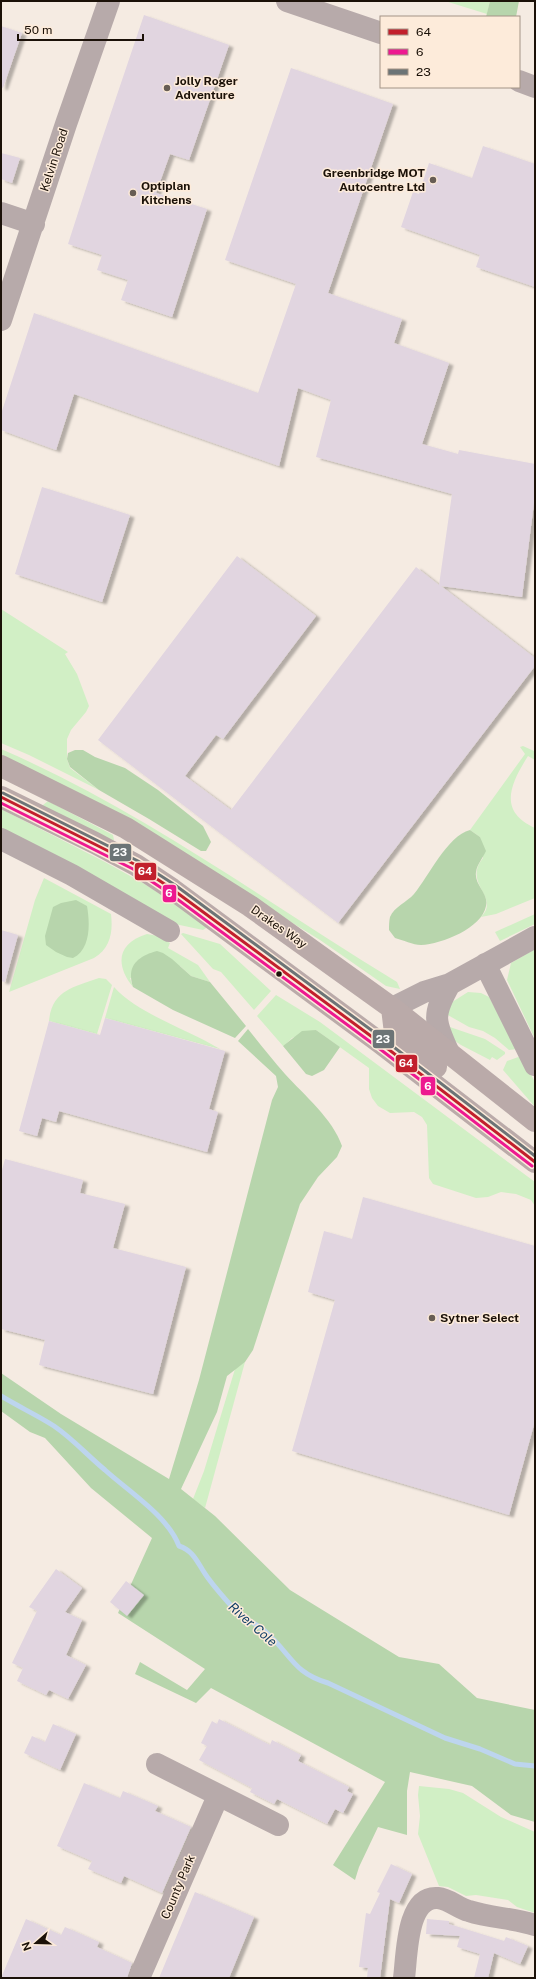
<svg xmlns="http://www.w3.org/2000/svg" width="536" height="1979" font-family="'Public Sans',sans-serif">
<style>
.green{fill:#d1efc5}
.forest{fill:#b7d5ac}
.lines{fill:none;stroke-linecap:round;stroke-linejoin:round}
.stream{stroke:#bdd5ee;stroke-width:5}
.building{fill:#e1d5e0;filter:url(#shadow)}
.minor{stroke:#b7aaaa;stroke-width:22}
.major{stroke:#baaaa9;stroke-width:22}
.bus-1-casing{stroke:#fdebda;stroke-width:6}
.bus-2-casing{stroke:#fdebda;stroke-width:6}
.bus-3-casing{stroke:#fdebda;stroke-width:6}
.bus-1{stroke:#c21f2c;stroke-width:3}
.bus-2{stroke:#ed1990;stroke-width:3}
.bus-3{stroke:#6c7476;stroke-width:3}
.poi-dot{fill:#675d54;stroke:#fdebda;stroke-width:1.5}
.bus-dot{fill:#1b1108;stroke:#fdebda;stroke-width:1.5}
.labels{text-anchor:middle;stroke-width:3;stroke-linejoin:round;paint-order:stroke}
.poi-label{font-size:12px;font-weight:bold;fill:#1b1108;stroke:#fdebda;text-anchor:start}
.street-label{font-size:12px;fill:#1b1108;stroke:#fdebda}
.water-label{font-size:13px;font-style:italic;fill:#0f3e67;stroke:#fdebda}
.line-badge{stroke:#fdebda;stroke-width:1.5}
.badge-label{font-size:11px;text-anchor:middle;font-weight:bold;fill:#fff}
</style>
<defs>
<filter id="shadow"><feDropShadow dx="4.5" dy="2.5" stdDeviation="1" flood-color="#0004"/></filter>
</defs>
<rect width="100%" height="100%" fill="#f5ebe2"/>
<!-- green -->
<path class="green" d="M445,1H490L487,14Z
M1,609L68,652L65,654L77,674L89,706L86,712L71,730L67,739V759L70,768L99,790L29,755L1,743Z
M523,746L534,751L535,760L528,756C511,783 497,811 535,828V898L496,914L481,917C501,897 462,884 483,858L480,837L470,830L525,754L520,747Z
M1,749C142,810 266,902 397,982L400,989L386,986L320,940L273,911L1,758Z
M48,801L113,835L114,840L112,842L43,808V805Z
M1,809L105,862L143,883L209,926L203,930L175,924L1,829Z
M44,878L111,914C113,931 111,948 94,958L9,992L35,900Z
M535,914V924L500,941L495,932Z
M183,933L220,944L271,991L254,1010L221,972L213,969L181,934Z
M147,934L158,936L170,943L168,948L198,965L210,982L191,976L180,966L130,978L133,987C115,965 117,943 147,934Z
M535,949V1039L507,980L511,963Z
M99,978L106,979L112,985L97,1034L49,1021C52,990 74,987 99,978Z
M114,987C138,1014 189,1030 220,1049L105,1018Z
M468,992L481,993L489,997L517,1049L509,1050L495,1038L483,1031L469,1027L446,1014L449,1004Z
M276,995L320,1022L535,1182V1206L531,1200L516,1194L501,1192L488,1197L476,1198L433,1184L429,1178L427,1125L422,1117L414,1112L390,1113L378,1106L372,1098L369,1089V1068L316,1030L292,1038L285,1045L283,1046L257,1016Z
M447,1026L485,1039L505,1052V1054L497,1060L492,1057L490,1060L461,1045L452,1039Z
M521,1056L535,1082V1107L503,1070L507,1061Z
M245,1362L205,1508L193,1499L204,1471L235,1369Z
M419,1786L449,1789L463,1793L501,1817L535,1832V1913L517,1907L508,1900L476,1895L466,1896L448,1887L439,1886L418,1834L420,1816L418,1795Z"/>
<!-- forest -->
<path class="forest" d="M490,1H519L516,17H486Z
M75,750H83L95,757L125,768L158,790L203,826L211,842L206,851H201L149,819L99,790L70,767L67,759L68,753Z
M470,830L480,837L486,851C483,858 477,864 476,872C474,885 489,893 486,906C482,928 442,944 421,945C413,945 403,940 395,938L389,930C389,926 389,921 390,917C394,907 407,902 414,894C429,876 447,836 470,830Z
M76,900L87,906C90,923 91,949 73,958L67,957L56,952L46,945L45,936L53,907L61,903Z
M157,951L163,953L172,959L191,976L210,982L246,1026L235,1038L173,1010L133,987C126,966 138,956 157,951Z
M248,1029C260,1044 272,1059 285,1074C304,1095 333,1119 342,1146L337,1157L318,1177L300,1204L253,1350L245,1362L227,1376L217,1412L181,1489L215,1516L290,1590L399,1657L439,1664L477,1698L535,1710V1822L511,1815L472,1786L410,1772L407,1791V1835L378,1827L359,1867L355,1880L333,1865L385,1782L211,1688L196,1703L135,1674L140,1662L187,1690L205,1669L118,1613L152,1538L91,1488L45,1438L30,1432L1,1411V1373L61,1414L169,1479L199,1380L272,1100L278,1087L276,1076L238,1041Z
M316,1030L340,1047L324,1070L312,1076L306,1074L283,1046L302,1031Z"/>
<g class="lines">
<!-- stream -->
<path class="stream" d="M1,1396C19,1407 37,1415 54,1426C73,1439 87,1455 105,1470C128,1491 168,1516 179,1546C195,1551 198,1565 208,1578C216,1589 225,1599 234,1609C243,1619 256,1623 266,1632C291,1654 293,1673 328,1683L445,1738L480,1749L515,1764L535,1766"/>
</g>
<!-- building -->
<path class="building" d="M144,15L229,45L189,160L170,154L156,193L207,209L172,317L121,300L128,280L97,270L102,255L68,244L97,154Z
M1,26L22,33L3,88L1,87Z
M291,68L393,104L328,293L402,319L394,343L449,363L422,444L458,454L459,450L535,464V495L522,597L441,586L535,658V666L338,923L98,740L237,556L316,616L223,739L216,735L185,776L231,810L416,567L439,585L452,494L316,457L331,400L298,388L279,466L74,394L56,450L1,430V414L34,313L258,393L296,284L225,260Z
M483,146L535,164V287L476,267L480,255L401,227L413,192L419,194L429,163L472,178Z
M1,153L20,158L12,183L1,179Z
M42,487L130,515L102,602L15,574Z
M1,930L18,935L5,982L1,981Z
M105,1018L225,1051L209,1109L218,1112L207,1152L59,1111L56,1122L42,1118L37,1136L19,1131L49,1021L100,1035Z
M5,1159L83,1180L80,1193L125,1204L113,1248L186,1267L153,1394L39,1365L45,1340L1,1329V1174Z
M363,1197L535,1246V1421L509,1515L292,1451L335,1300L308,1292L324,1231L352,1239Z
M56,1569L82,1588L65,1612L82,1620L66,1655L86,1665L68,1699L49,1690L46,1695L17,1681L23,1668L12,1663L37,1611L29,1607Z
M126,1581L144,1595L127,1616L110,1602Z
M219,1719L270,1745L272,1740L301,1755L298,1761L349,1787L347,1791L353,1794L343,1813L335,1809L327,1824L277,1799L274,1804L250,1792L252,1788L199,1760L207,1746L201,1743L212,1721L217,1724Z
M53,1724L76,1734L60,1770L24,1753L32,1736L45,1742Z
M84,1783L120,1798L123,1791L158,1806L155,1811L191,1827L162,1893L124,1876L121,1883L88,1869L92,1861L57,1846Z
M391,1864L412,1874L399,1903L390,1899L380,1978H367L368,1968L359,1967L366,1913L370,1914L380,1893L377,1892Z
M195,1892L254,1917L229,1978H159Z
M26,1919L61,1935L65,1927L99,1942L97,1947L132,1963L127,1978H1Z
M427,1919L449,1921V1924L504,1941L506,1937L528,1946L520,1964L494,1953L488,1978H474L480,1954L457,1947L460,1936L426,1934Z"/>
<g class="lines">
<!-- minor -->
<path class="minor" d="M287,1L381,33
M519,81L535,87
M1,213L34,224
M1,320L66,124L109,1
M1,839L72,875L169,931
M485,964L535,1065
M392,1008L424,992L450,984L535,937
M449,1053C434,1021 432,1015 450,984
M157,1764L278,1825
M139,1978L218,1796
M404,1978C407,1957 406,1895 438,1898C449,1899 458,1908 469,1911C490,1918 514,1918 535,1925"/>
<!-- major -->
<path class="major" d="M1,766L126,828L250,906L392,1008L535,1121
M1,797L95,843L136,865L172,889L379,1042L535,1162
M392,1008L395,1033L436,1067"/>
<defs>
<path id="bus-1" d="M1,797L136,865L172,889L379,1042L535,1162"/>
<path id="bus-2" d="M1,803L133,869L169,893L376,1046L532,1166"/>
<path id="bus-3" d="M3,793L138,861L175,885L382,1038L535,1156"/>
</defs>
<!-- bus-1 casing -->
<use href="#bus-1" class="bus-1-casing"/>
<!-- bus-2 casing -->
<use href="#bus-2" class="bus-2-casing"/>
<!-- bus-3 casing -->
<use href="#bus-3" class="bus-3-casing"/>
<!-- bus-1 -->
<use href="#bus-1" class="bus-1"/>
<!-- bus-2 -->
<use href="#bus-2" class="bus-2"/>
<!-- bus-3 -->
<use href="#bus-3" class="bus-3"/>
</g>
<!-- markers -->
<g class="poi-dot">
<circle cx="167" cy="88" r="4"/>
<circle cx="433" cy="180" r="4"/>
<circle cx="133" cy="193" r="4"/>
<circle cx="432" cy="1318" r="4"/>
</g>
<circle class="bus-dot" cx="279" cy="974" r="3.5"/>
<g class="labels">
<!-- poi labels -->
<g class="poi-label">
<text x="175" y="85">Jolly Roger<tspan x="175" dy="14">Adventure</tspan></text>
<text x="425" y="177" text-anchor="end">Greenbridge MOT<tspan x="425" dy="14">Autocentre Ltd</tspan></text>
<text x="141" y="190">Optiplan<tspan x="141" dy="14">Kitchens</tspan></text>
<text x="440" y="1322">Sytner Select</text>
</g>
<!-- street labels -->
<g class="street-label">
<text transform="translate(54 160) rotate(-72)" y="4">Kelvin Road</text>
<text transform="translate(279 927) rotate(35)" y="4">Drakes Way</text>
<text transform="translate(178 1887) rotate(-67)" y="4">County Park</text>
</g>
<!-- water labels -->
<g class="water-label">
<text transform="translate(253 1624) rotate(41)" y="5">River Cole</text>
</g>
</g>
<g class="line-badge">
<rect x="109" y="843" width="23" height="19" rx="4" fill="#6c7476"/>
<rect x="134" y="862" width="23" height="19" rx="4" fill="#c21f2c"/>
<rect x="162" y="884" width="15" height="19" rx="4" fill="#ed1990"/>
<rect x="372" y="1029" width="23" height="20" rx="4" fill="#6c7476"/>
<rect x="395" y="1054" width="23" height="19" rx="4" fill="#c21f2c"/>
<rect x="420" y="1076" width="16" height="20" rx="4" fill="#ed1990"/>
</g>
<g class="badge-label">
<text x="120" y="856">23</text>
<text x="145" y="875">64</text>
<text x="169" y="897">6</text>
<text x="383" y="1043">23</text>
<text x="406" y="1067">64</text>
<text x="428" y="1090">6</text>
</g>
<!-- border -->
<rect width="536" height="1979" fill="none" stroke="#1b1108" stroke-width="4"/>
<!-- legend -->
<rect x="380" y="16" width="140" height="72" fill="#fdebda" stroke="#a39486"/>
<rect x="388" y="29" width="20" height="6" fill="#c21f2c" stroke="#a39486"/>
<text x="416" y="36" font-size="12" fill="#1b1108">64</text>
<rect x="388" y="49" width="20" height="6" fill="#ed1990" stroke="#a39486"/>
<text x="416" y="56" font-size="12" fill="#1b1108">6</text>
<rect x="388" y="69" width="20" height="6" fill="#6c7476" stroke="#a39486"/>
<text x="416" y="76" font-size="12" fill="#1b1108">23</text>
<!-- north arrow -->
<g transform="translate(36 1943) rotate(250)" stroke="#fdebda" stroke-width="3" paint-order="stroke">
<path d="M0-3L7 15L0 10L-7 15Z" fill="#1b1108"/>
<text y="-6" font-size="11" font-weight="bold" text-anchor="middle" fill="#1b1108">N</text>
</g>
<!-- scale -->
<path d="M18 34v6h125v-6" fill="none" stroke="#1b1108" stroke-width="2"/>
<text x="24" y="34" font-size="12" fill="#1b1108" stroke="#fdebda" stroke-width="3" paint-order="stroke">50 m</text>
</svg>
